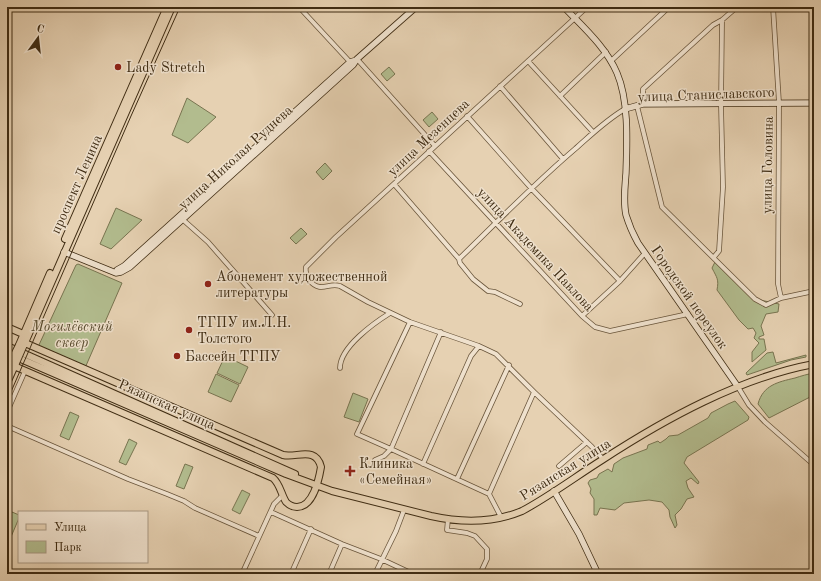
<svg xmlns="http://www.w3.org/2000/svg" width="821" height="581" font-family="'Old Standard TT',serif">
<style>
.green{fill:#b2bc8e;stroke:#787450}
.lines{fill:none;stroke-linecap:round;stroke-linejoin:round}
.street-casing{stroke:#69553b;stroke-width:5.5}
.secondary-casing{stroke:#3f2c13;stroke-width:7}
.primary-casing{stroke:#3f2c13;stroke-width:8}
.street{stroke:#efe1cd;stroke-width:4}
.secondary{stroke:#efe1cd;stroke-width:5.5}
.primary{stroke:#e6d1b2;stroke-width:6}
.tram{stroke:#3f2c13;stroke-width:1}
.primary-bridge-casing{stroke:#3f2c13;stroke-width:8;stroke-linecap:butt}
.primary-bridge{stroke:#e6d1b2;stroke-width:6}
.poi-dot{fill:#8f2418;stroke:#efe1cd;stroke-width:1.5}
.labels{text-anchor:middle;stroke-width:3;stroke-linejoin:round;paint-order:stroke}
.poi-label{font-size:14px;fill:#3f2c13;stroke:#efe1cd;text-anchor:start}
.street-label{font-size:14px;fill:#3f2c13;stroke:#efe1cd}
.park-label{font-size:14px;font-style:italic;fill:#56492c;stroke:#efe1cd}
</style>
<rect width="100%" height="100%" fill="#e6d1b2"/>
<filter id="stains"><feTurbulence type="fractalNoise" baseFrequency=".005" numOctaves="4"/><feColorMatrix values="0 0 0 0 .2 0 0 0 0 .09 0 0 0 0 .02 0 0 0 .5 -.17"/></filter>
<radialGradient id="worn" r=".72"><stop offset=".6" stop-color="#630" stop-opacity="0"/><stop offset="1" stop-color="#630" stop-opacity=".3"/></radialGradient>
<!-- green -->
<path class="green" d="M389,67L395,74L387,81L381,74Z
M187,98L216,117L188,143L172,135Z
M432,112L438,119L429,127L423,120Z
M325,163L332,171L323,180L316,172Z
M116,208L142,220L111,249L100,244Z
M301,228L307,234L296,244L290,238Z
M716,260L755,299L779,304L778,312L766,314L761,326L764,335L759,337V339H764L766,350L752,362V352L759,343L754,338L756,333L753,328L748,329L739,320L717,290C719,279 717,278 712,268Z
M78,264L122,283L85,368L38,347L76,265Z
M773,352L776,363L806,355V357L791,360L747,375L746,373L767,353Z
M225,356L248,367L240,384L217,373Z
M814,373V395L769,418L758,404C763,385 778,382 795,378C801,376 808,374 814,373Z
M216,374L239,385L231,402L208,392Z
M353,393L368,399L359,422L344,417Z
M735,401L749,417L748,420L687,457L684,463L699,482L698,484L691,478L686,481L688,488L694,497L687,499L681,509L675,515L677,525L675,528L670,517L669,510L662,502L649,500L624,503L615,510L600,508L597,515H594V499L590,493L591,489L588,483L590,480L597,478L599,474L608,469L612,472L614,464L623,458L647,449L648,445L658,441L660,443L666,439L669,436L678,435L708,418L711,413L728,404Z
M70,412L79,416L69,440L60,436Z
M129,439L137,443L126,465L119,462Z
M185,464L193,467L184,489L176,486Z
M242,490L250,494L240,514L232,510Z
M12,512L19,515V518L8,544L7,524Z"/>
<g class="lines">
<defs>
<path id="street" d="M299,7L350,62
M587,7L336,237L306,267C305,273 306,276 309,280C321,294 328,282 340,286L368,302L410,322L479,346L496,354L534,392L592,447L603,459
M773,7L779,103L778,284L781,298
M357,59L435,146
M528,61L593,132
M611,61L669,7
M500,86L563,159
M560,96L606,52
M643,104V89L713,25L722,20L737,7
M637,106L662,207L755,299L766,305L781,298L814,291
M467,116L531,188L620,281
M429,151L582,316L595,327L610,331L688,314
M394,184L459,259L460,263L473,279L488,291L495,292L520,304
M181,218L208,242L272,315
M714,257L719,251L723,187L721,105L722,20
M459,259C497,222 534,184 575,149C591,135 606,120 625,109
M582,316L620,281L645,253
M410,322L357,434L391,449L441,332
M340,368C340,347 374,323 390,313
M738,387L749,405L765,422L814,465
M7,412L25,371
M7,426L128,479L167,494L184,501L195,508L259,536
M375,460L384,456L391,449L489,494L501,517
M423,464L471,356L479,346
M559,466L587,442
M457,479L509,365
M489,494L534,392
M271,512L342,544L381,559L413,574
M448,519L447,530L467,533L475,536L487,549V559L480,574
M242,574L274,504L283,495
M291,574L311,529
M329,574L342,544
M375,574L396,531L404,510"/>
<path id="secondary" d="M564,7C583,27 606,47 617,73C629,101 627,142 626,173C625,187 623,201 626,215C629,225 633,234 638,243L738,387
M625,109L643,104L814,103
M64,252L116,273L121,272L130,267L353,65L357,59L416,7
M116,273L117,270L124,266L350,62L357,60
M554,491L579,534L598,574"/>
<path id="primary" d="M65,239L167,7
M7,327L23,334
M19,345L50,273
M24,345L172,7
M7,346L295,474
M7,353L286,474L332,491L431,516C462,523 493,523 522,511C550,496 575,477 602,460C665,419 739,378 814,364
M14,366L273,478C280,484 281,494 286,502C289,505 293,507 297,507C313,507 319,479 321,467C316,446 297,458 283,455L25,343
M7,372L11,361
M7,383L16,363"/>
</defs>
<!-- street casing -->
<use href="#street" class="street-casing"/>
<!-- secondary casing -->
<use href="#secondary" class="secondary-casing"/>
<!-- primary casing -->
<use href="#primary" class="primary-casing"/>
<!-- street -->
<use href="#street" class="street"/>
<!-- secondary -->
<use href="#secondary" class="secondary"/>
<!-- primary -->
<use href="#primary" class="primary"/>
<!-- tram -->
<path class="tram" d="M7,401L131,116L180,7"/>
<defs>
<path id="primary-bridge" d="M11,361L19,345
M16,363L23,347"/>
</defs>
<!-- primary-bridge casing -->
<use href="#primary-bridge" class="primary-bridge-casing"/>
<!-- primary-bridge -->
<use href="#primary-bridge" class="primary-bridge"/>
</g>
<!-- markers -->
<g class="poi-dot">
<circle cx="118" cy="67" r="4"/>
<circle cx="208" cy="284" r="4"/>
<circle cx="189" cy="330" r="4"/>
<circle cx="177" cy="356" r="4"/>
<path d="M348 465h4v4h4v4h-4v4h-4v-4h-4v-4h4z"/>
</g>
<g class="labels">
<!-- poi labels -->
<g class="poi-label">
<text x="126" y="72">Lady Stretch</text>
<text x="216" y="281">Абонемент художественной<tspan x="216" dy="16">литературы</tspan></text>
<text x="197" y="327">ТГПУ им.Л.Н.<tspan x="197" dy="16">Толстого</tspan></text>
<text x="185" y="361">Бассейн ТГПУ</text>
<text x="359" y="468">Клиника<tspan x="359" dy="16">«Семейная»</tspan></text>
</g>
<!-- street labels -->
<g class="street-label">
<text transform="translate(706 94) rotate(-2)" y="5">улица Станиславского</text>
<text transform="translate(428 137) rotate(-43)" y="5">улица Мезенцева</text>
<text transform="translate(235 157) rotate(-42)" y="5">улица Николая Руднева</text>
<text transform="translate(767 165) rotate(-89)" y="5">улица Головина</text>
<text transform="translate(76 184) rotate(-66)" y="5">проспект Ленина</text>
<text transform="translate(536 249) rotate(47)" y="5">улица Академика Павлова</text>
<text transform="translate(690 297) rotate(55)" y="5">Городской переулок</text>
<text transform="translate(167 404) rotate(24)" y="5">Рязанская улица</text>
<text transform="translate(565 469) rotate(-32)" y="5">Рязанская улица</text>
</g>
<!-- park labels -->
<g class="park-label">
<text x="72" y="331">Могилёвский<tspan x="72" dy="16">сквер</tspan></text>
</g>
</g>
<!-- margin -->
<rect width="821" height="581" fill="none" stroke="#e6d1b2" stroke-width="24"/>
<rect x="8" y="8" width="805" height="565" fill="none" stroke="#3f2c13" stroke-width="2"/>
<rect x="12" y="12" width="797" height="557" fill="none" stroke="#3f2c13"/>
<!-- legend -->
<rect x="18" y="511" width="130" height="52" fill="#efe1cd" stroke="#a99983"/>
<rect x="26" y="524" width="20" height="6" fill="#e6d1b2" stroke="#a99983"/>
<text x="54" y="531" font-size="12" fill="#3f2c13">Улица</text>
<rect x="26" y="541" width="20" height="12" fill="#b2bc8e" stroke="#a99983"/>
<text x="54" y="551" font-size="12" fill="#3f2c13">Парк</text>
<!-- north arrow -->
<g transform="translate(38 38) rotate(15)" stroke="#efe1cd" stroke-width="3" paint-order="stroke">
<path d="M0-3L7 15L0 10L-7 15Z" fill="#3f2c13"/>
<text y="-6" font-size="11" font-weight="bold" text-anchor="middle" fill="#3f2c13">С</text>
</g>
<rect width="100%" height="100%" filter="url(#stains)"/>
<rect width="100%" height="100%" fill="url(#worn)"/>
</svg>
